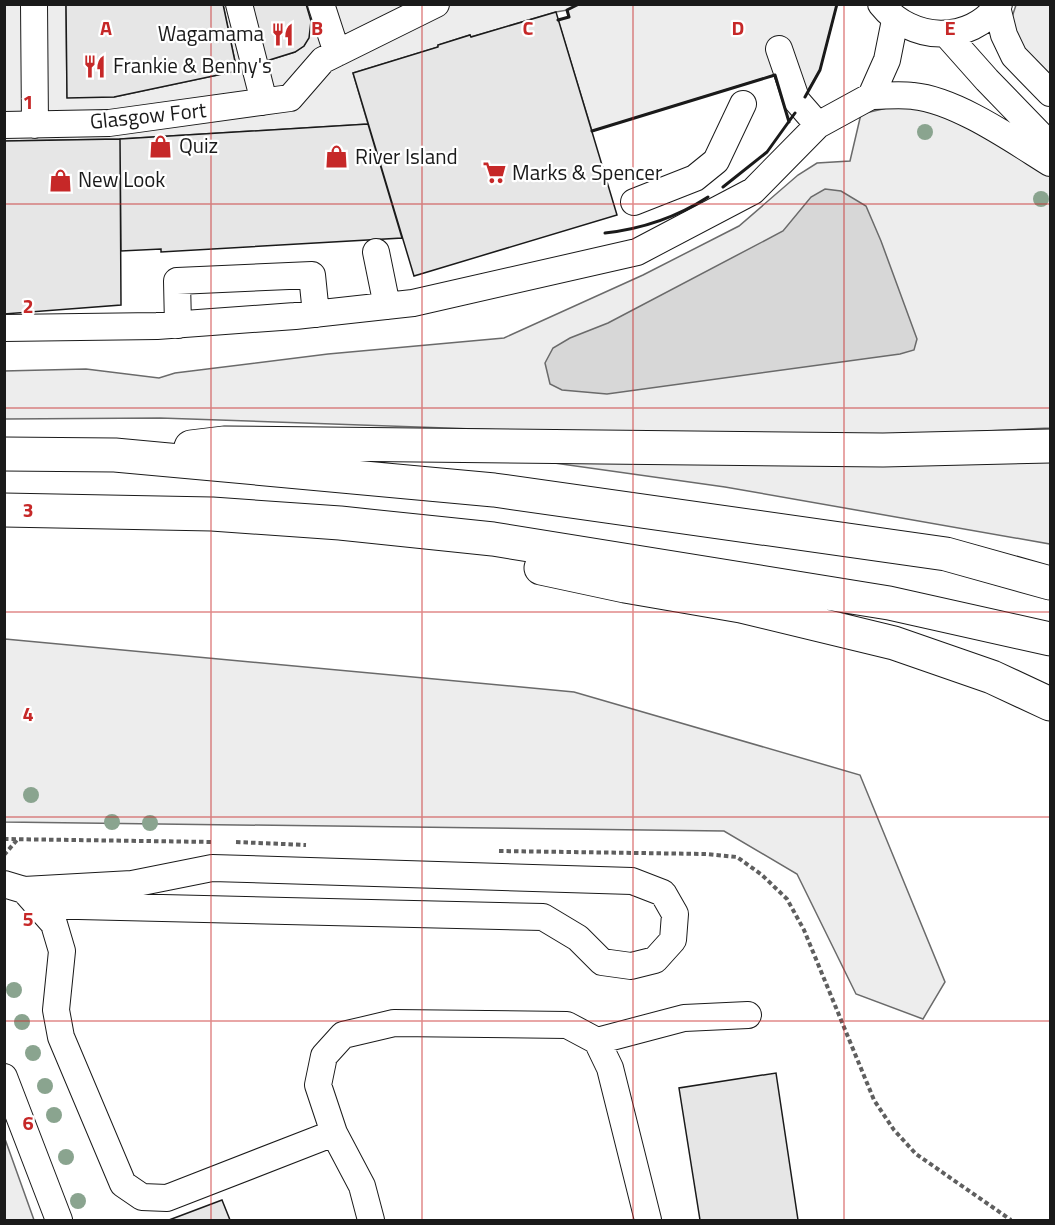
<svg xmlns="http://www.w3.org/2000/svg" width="1055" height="1225" font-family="'Titillium Web',sans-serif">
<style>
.built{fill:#ededed;stroke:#6a6a6a;stroke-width:1.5}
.water{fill:#d7d7d7;stroke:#6a6a6a;stroke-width:1.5}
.building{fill:#e6e6e6;stroke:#1a1a1a;stroke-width:1.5}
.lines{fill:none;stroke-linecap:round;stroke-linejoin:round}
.minor-casing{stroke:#1a1a1a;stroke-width:28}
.highway-casing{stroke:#1a1a1a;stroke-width:35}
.path{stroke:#5f5f5f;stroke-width:4;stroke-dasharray:4.5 3;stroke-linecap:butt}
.minor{stroke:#fff;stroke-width:26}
.highway{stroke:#fff;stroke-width:33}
.wall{stroke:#1a1a1a;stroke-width:3}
.tree{fill:#8aa48f}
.grid{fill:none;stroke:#c62828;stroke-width:1.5;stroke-opacity:0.55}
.labels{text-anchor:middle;stroke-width:4.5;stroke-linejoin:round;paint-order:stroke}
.poi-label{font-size:21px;fill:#1a1a1a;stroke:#fff;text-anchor:start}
.street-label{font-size:21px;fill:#1a1a1a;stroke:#fff}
.grid-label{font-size:20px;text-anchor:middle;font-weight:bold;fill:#c62828;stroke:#fff;stroke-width:4.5;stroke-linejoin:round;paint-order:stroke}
</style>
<rect width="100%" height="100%" fill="#fff"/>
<!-- built -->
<path class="built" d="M4,5H71H66L67,97H114L237,71L223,5H246L263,62L295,52L304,46L311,31V21L306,5H837L820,70L789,122L774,75L592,131L558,20L569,17L567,10L556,12L471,37L470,35L438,45V47L353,73L368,124L120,139L5,141Z
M1016,5H1050V77L1026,55L1015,38L1012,17Z
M900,105L929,107L984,133L1050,174V428L792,440L160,418L5,419L4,371L86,369L159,378L175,373L328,354L504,338L643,275L739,226L798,175L817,163L850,161L861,114Z
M484,453H1050V544L725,487Z
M5,639L574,692L860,775L945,982L923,1019L856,994L797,874L724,831L5,822Z
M5,1139L34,1220H5Z"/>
<!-- water -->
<path class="water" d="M825,189L841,191L866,206L881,241L917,339L914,350L900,354L607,394L562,390L550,384L545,363L553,348L570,338L608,323L783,231L811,197Z"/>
<!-- building -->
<path class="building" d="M223,4L237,71L114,97L67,98L66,5Z
M246,4H306L311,21L309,38L304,46L295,52L263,62Z
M556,12L617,215L414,276L353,73L438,47V45L470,35L471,37Z
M368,124L402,238L161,252V249L121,251L120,139Z
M120,139L121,305L4,314V141Z
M776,1073L798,1220H700L679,1088Z
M222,1200L230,1220H169Z"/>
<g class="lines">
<defs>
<path id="minor" d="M34,4L35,125
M239,4L261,90L262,102
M321,4L337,53
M881,4C911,42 970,45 999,4
M997,7L1004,35L1014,56L1050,93
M947,35L987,80L1050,145
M779,49L797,101L818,125
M871,96C885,96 899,94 913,96C956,100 1013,140 1050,163
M4,125L109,123L290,98L323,60L436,4
M634,202L695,178L716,161L743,104
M376,252L387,306
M178,325L177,281L312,275L316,314
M4,328L157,326L295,316L413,303L637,252L753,191L818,125L871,96L887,60L895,20
M4,884L24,890L54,924L62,951L56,1010L61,1037L123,1184L142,1197L167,1198L334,1133
M24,890L132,884L212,868L632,881L663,893L675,914L673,940L655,960L631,966L602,962L578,938L543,917L37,905
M597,1041L684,1018L748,1015
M4,1077L59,1220
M371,1220L362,1186L334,1133L318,1085L324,1056L343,1035L394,1023L567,1025L597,1041L610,1068L648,1220"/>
<path id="highway" d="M191,447L224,443L883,450L1050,446
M4,454L115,455L494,490L946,554L1050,583
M4,510L212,514L340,523L493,539L889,603L1050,639
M541,568L625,586L741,606L894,643L992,677L1050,704"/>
</defs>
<!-- minor casing -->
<use href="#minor" class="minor-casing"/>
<!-- highway casing -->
<use href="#highway" class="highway-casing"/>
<!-- path -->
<path class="path" d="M4,839L213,842
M236,842L306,845
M499,851L707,854L737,857L762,875L787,899L804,930L874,1100L894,1130L916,1154L1011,1220
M4,855L17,840"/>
<!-- minor -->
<use href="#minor" class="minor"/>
<!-- highway -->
<use href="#highway" class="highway"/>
<!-- wall -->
<path class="wall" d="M558,20L569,17L567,10L579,4
M805,97L820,70L837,4
M592,131L775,75L789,122
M723,187L767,152L795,113
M605,233C641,229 677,217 708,197"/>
</g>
<!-- trees -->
<g class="tree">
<circle cx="925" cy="132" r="8"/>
<circle cx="1041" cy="199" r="8"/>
<circle cx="31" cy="795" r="8"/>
<circle cx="112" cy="822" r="8"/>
<circle cx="150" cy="823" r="8"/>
<circle cx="14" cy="990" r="8"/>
<circle cx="22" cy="1022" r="8"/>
<circle cx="33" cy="1053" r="8"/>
<circle cx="45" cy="1086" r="8"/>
<circle cx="54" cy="1115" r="8"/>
<circle cx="66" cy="1157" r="8"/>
<circle cx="78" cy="1201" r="8"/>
</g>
<!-- grid -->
<path class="grid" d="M211,4V1220M422,4V1220M633,4V1220M844,4V1220M4,204H1050M4,408H1050M4,612H1050M4,817H1050M4,1021H1050"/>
<!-- icons -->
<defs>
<symbol id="restaurant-bare" viewBox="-9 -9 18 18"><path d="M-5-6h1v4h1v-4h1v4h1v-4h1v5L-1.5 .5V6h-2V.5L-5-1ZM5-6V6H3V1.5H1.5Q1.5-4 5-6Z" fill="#c62828" stroke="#fff" stroke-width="2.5" paint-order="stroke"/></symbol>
<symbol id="shop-bare" viewBox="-9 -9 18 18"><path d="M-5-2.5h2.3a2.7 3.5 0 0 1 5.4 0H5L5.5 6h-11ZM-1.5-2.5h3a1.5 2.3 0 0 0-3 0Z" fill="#c62828" stroke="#fff" stroke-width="2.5" paint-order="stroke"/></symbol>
<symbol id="supermarket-bare" viewBox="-9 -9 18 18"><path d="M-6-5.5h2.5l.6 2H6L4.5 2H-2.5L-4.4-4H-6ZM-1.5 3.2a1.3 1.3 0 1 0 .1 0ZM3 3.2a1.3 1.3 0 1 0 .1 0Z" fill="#c62828" stroke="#fff" stroke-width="2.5" paint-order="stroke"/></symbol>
</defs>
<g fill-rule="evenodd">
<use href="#restaurant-bare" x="266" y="18" width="33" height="33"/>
<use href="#restaurant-bare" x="78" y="50" width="33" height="33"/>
<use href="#shop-bare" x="144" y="130" width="33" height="33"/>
<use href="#shop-bare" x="320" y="140" width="33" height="33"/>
<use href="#supermarket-bare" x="478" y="156" width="33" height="33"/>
<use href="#shop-bare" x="44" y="164" width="33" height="33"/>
</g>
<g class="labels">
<!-- poi labels -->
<g class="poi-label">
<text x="264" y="41" text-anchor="end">Wagamama</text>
<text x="113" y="73">Frankie &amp; Benny's</text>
<text x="179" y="153">Quiz</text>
<text x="355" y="164">River Island</text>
<text x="512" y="180">Marks &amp; Spencer</text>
<text x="78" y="187">New Look</text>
</g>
<!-- street labels -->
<g class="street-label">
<text transform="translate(148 116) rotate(-6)" y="7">Glasgow Fort</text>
</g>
</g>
<g class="grid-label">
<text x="106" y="35">A</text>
<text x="317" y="35">B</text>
<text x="528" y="35">C</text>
<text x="738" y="35">D</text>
<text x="950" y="35">E</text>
<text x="28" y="109">1</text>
<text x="28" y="313">2</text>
<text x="28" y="517">3</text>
<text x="28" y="721">4</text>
<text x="28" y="926">5</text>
<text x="28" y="1130">6</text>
</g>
<!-- border -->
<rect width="1055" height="1225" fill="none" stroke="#1a1a1a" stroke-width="12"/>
</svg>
